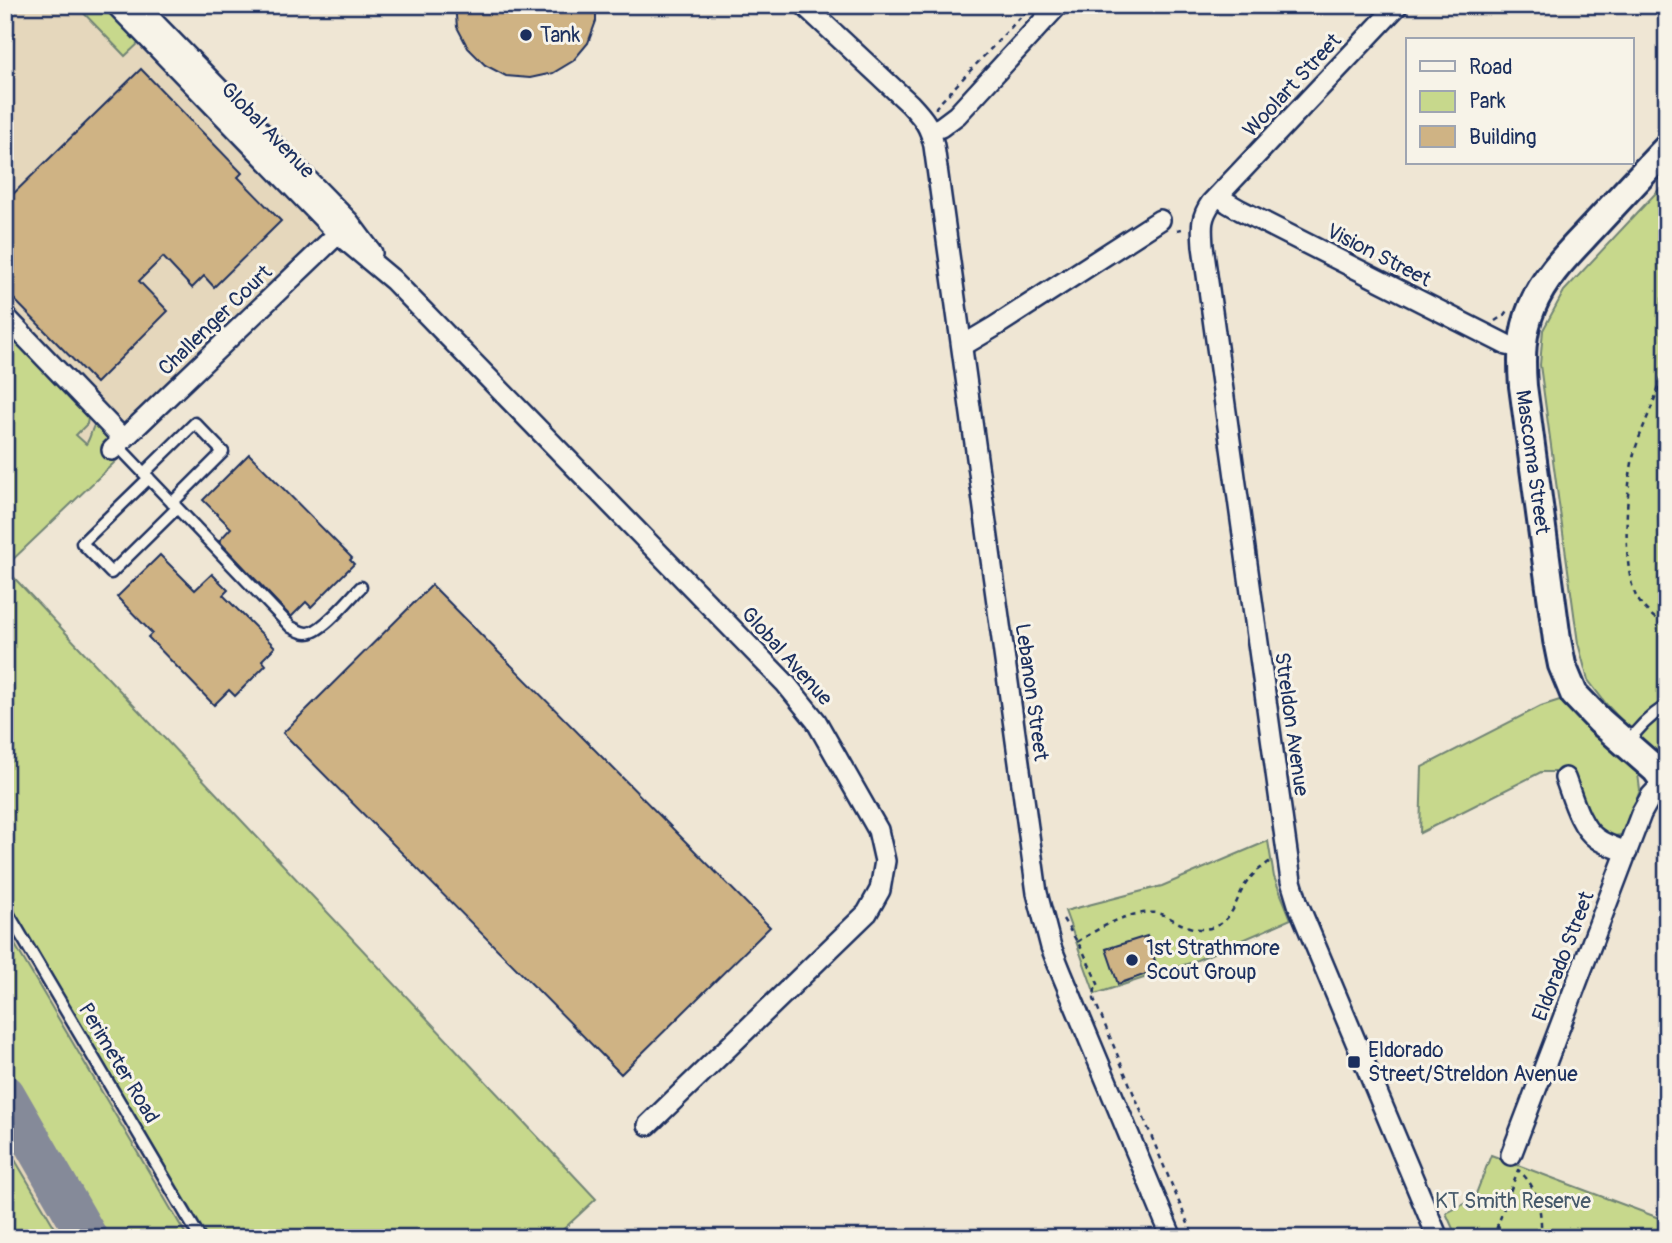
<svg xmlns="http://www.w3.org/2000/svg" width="1672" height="1243" font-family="Pangolin,sans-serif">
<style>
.built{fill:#e5d7bc}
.green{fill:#c7d88c;stroke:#718475;stroke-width:2}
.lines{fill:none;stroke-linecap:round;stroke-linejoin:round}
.taxiway{stroke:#858a99;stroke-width:40}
.building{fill:#cfb384;stroke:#1b2f5e;stroke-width:2}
.lane-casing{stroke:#1b2f5e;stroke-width:15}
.street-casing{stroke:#1b2f5e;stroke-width:24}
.secondary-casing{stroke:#1b2f5e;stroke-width:32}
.path{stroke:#1b2f5e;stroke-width:2.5;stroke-dasharray:5 5;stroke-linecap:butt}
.lane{stroke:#f7f3e8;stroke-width:10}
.street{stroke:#f7f3e8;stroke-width:19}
.secondary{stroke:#f7f3e8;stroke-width:26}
.poi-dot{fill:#1b2f5e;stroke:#f7f3e8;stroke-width:2.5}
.labels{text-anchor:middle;stroke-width:6;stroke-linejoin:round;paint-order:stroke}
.poi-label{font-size:21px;fill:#1b2f5e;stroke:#f7f3e8;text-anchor:start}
.street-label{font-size:21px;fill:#1b2f5e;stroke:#f7f3e8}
.park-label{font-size:21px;fill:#46596a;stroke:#f7f3e8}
</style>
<rect width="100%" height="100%" fill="#efe6d4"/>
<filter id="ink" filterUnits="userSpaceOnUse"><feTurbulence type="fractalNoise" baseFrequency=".0143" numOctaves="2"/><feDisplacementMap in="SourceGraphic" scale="14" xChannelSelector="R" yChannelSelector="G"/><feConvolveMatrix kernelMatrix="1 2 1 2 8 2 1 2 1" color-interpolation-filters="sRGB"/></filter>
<g filter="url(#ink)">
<!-- built -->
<path class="built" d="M5,5H105L337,249L5,566Z
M5,880L215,1238H5Z"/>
<!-- green -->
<path class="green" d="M76,5H105L140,42L125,56Z
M1667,181V462L1663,499L1667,522V754L1657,758L1607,705L1588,680L1578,643L1540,365L1543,330L1564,291Z
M5,325L89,410L87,424L76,435L86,444C91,438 91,428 97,420L112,436L103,445L117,460L5,567Z
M5,568L596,1199L554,1238H208L5,897Z
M1563,699L1632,764L1638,774L1640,790L1626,830L1621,835L1607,837L1599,834L1568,772H1541L1420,833L1422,767L1541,706Z
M1268,841L1274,877L1291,919L1190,963L1095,994L1065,911L1162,886Z
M5,928L188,1238H109L5,1061Z
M5,1143L61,1238H5Z
M1491,1155L1667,1221V1238H1457L1446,1213L1474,1199Z"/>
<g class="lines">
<!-- taxiway -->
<path class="taxiway" d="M5,1094L88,1238"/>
</g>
<!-- building -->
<path class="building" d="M455,5H596V21L588,43L573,61L553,73L530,78L506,76L485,65L468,48L457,27Z
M141,69L242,173L238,177L281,221L214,287L204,276L192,288L163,257L139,281L168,311L96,383L5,290V202Z
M249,454L352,558L350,560L354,564L311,607L306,602L291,617L219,541L231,528L203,500Z
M160,555L195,590L212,574L228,590L223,595L275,647L262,660L266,665L235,696L229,690L214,705L148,637L152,633L117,597Z
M432,585L770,927L621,1074L283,733Z
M1147,936L1158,970L1118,984L1106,949Z"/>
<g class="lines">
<defs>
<path id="lane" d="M117,445L291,627C296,629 301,633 307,633C322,633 350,598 361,587
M144,473L195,423L223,452L172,503
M149,478L82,543L111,573L177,508
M1627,744C1638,727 1650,716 1667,705
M5,908L200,1238"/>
<path id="street" d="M116,5L338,234L393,280L786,684L816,721L878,830L885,861L880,890L867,913L648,1125
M137,5L349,222L372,253
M804,5L910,104C924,119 930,126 934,146L1037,893L1051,947L1061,972L1172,1238
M1398,5L1211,203C1200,219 1202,228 1203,246L1291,881L1298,904L1438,1238
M931,131L941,127L957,115L1058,5
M1219,195L1228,203L1240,210L1507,345L1521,348
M5,316L123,439
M962,346L994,327L1160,220
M112,450L346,226
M1565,778C1572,796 1580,827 1596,838C1605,845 1617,848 1627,852
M1511,1155L1641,814L1651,796L1664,782"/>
<path id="secondary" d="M1667,148C1642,174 1618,200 1594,226C1571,251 1545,275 1532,307C1521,333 1521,359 1523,386L1557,640L1562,665L1574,694L1600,721L1656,770L1667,785"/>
</defs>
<!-- lane casing -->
<use href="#lane" class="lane-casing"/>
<!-- street casing -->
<use href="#street" class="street-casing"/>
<!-- secondary casing -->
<use href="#secondary" class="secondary-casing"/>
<!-- path -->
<path class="path" d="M936,109V107L1032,5
M1177,230L1186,228
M1667,278C1657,300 1667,339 1664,363C1660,394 1644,421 1635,450C1626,480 1621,570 1637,598C1644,610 1656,619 1667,628
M1495,321L1504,315L1508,309
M1063,919L1083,951L1099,986L1095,989L1094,999L1194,1238
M1077,942C1101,927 1129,910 1157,913C1163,914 1167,916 1172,919C1187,928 1202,933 1218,925C1234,917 1236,899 1245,885C1252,874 1262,867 1272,860
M1497,1224L1503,1238
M1493,1238L1518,1170C1539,1187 1542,1213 1541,1238"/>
<!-- lane -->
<use href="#lane" class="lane"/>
<!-- street -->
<use href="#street" class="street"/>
<!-- secondary -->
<use href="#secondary" class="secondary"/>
</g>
</g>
<!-- markers -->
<g class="poi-dot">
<circle cx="526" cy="35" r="7"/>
<circle cx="1132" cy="960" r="7"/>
<rect x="1347" y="1055" width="14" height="14" rx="3.5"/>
</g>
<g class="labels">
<!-- poi labels -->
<g class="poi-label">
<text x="540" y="42">Tank</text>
<text x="1146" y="955">1st Strathmore<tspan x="1146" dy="24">Scout Group</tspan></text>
<text x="1368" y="1057">Eldorado<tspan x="1368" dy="24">Street/Streldon Avenue</tspan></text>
</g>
<!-- street labels -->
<g class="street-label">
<text transform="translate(1292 85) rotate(-47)" y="7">Woolart Street</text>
<text transform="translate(268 130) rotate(46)" y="7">Global Avenue</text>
<text transform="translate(1379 255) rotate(27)" y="7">Vision Street</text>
<text transform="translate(215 320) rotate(-44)" y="7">Challenger Court</text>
<text transform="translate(1533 462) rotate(82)" y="7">Mascoma Street</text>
<text transform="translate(787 656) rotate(48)" y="7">Global Avenue</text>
<text transform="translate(1032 692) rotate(82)" y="7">Lebanon Street</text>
<text transform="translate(1292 724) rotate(82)" y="7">Streldon Avenue</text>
<text transform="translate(1563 956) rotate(-69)" y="7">Eldorado Street</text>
<text transform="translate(119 1063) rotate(59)" y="7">Perimeter Road</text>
</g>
<!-- park labels -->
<g class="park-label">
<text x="1513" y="1208">KT Smith Reserve</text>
</g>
</g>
<!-- margin -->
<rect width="1672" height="1243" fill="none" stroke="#f7f3e8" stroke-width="28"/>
<rect x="14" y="14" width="1644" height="1215" fill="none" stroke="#1b2f5e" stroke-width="2.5" filter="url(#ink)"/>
<!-- legend -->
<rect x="1406" y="38" width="228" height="126" fill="#f7f3e8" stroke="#9fa5b1" stroke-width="2"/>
<rect x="1420" y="61" width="35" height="10" fill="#f7f3e8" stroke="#9fa5b1" stroke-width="2"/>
<text x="1469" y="74" font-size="21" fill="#1b2f5e">Road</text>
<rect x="1420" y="91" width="35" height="21" fill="#c7d88c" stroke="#9fa5b1" stroke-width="2"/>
<text x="1469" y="108" font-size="21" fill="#1b2f5e">Park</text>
<rect x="1420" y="126" width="35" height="21" fill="#cfb384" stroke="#9fa5b1" stroke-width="2"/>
<text x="1469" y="144" font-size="21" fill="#1b2f5e">Building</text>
</svg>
